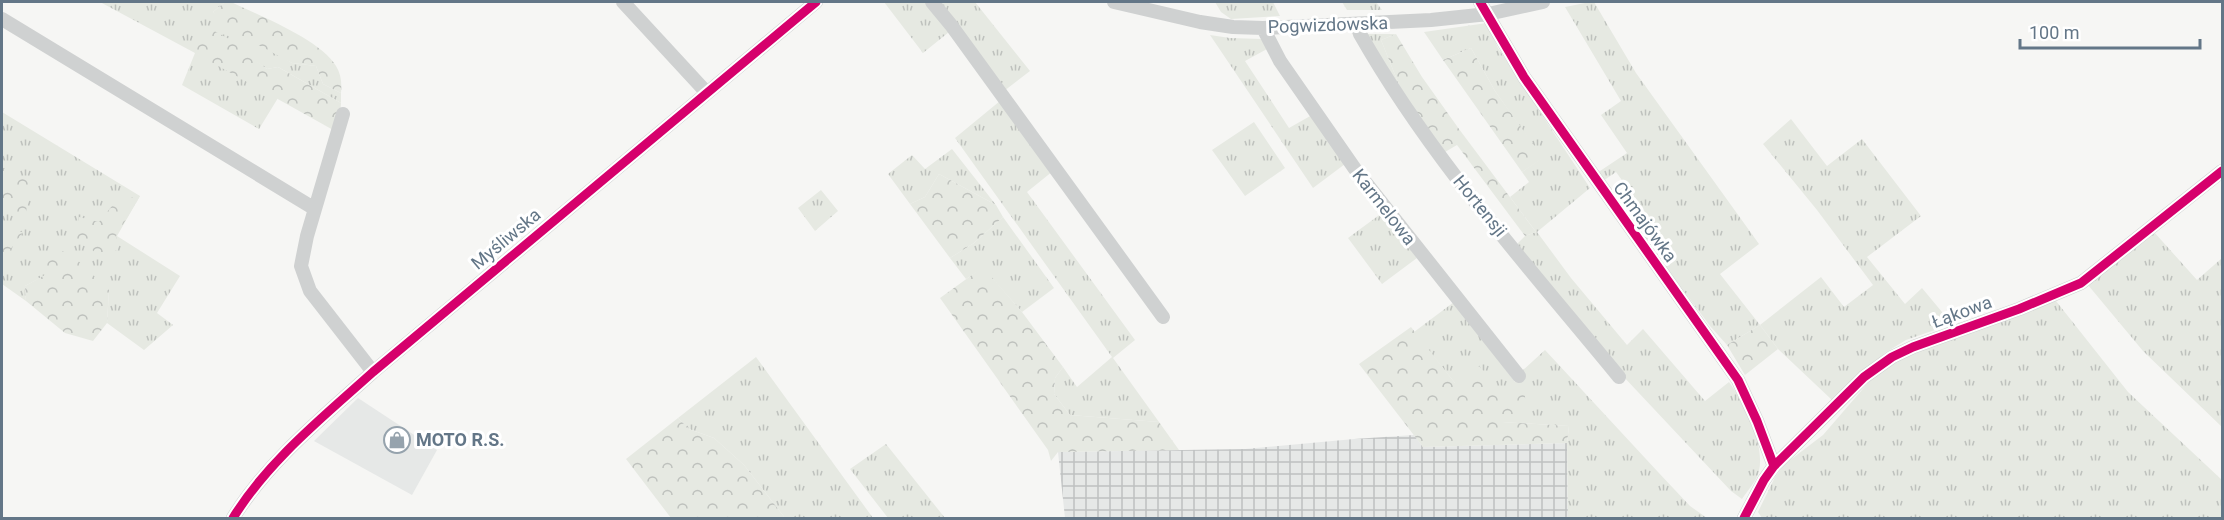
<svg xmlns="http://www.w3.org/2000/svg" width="2224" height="520" font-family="Roboto,sans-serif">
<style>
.built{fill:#e6e8e7}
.industrial{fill:url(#industrial-grid)}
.grass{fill:url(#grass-tufts)}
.forest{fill:url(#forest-crowns)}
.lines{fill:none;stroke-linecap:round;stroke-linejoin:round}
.minor{stroke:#cfd1d1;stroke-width:14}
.cycleway-casing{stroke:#fff;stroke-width:13}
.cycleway{stroke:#d6006c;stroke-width:9}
.labels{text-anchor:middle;stroke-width:6;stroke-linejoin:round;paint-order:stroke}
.street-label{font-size:18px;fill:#637687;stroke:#fff}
.poi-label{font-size:18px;font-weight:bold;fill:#637687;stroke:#fff;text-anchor:start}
</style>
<defs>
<pattern id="industrial-grid" width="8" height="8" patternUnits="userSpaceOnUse" patternTransform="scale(1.5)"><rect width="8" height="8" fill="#e6e8e7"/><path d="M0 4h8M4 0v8" fill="none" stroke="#bec1c1"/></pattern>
<pattern id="grass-tufts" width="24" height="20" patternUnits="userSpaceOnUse" patternTransform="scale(1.5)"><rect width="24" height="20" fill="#e6e9e2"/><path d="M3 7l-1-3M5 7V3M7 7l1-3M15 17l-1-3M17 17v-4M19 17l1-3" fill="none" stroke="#bec1bd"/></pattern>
<pattern id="forest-crowns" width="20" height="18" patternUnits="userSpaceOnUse" patternTransform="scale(1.5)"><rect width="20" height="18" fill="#e6e9e2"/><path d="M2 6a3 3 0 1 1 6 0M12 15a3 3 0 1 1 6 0" fill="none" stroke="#bec1bd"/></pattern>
</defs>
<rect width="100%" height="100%" fill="#f6f6f4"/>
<!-- built -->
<path class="built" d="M358,398L437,450L412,495L314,441Z"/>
<!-- industrial -->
<path class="industrial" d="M1414,435L1423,447L1567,443L1568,518H1065L1058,452L1245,449L1354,439Z"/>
<!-- grass -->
<path class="grass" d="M100,2H225L213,12L292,63L316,66L323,84L341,93V103L278,67L267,69L255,61L196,53L278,98L259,129L182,85L195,53Z
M884,2H925L949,32L923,53Z
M936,2H975L1030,71L1004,91Z
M1215,2H1273L1280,16L1231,19L1221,12Z
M1342,2H1376L1382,10H1347Z
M1590,2H1594L1636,73L1759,244L1720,274L1760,325L1821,277L1844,307L1873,285L1817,210L1763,144L1791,119L1827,166L1862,139L1921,216L1867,257L1905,304L1922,288L1952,324L1906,340L1885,353L1832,400L1778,349L1760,325L1727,345L1710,326L1632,222L1645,212L1616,172L1603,181L1597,173L1627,153L1601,115L1621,101L1565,7Z
M1487,23L1498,48L1590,188L1537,232L1571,278L1627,345L1643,329L1705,401L1729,382C1745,404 1765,444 1759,471C1757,481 1747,491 1742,499L1731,491L1622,375L1516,245L1525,236L1536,232L1510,197L1529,182L1522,172L1542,158L1495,91L1471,48L1443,60L1424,32Z
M1367,34H1396L1381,40L1406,102Z
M1210,35L1230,38L1262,39L1267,49L1245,61L1289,128L1312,115L1327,140L1345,164L1313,188Z
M1000,101L1053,171L1027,192L1135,340L1113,358L1159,422L1070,415L1054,394L1055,378L1063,367L1077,387L1112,357L955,138Z
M2,112L140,196L117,236L180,276L157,313L173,325L144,350L107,323L109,290L46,275L25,286L26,301L2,284Z
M1254,122L1285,168L1245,196L1212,150Z
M952,149L996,205L939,174L925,197L910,204L888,174L912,155L925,169Z
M821,190L838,211L815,231L798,208Z
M1382,213L1417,258L1382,284L1348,238Z
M1003,217L1054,288L1022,312L983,268L966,279L950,258L974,243Z
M2154,232L2197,280L2222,258V427L2143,351L2088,285Z
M2056,301L2128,392L2222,480V518H1762L1758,512L1775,477L1785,464L1823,435L1874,376L1913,352Z
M1454,302L1515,382L1522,371L1545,350L1658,472L1690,506L1707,518H1568L1567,443L1569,426L1501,422L1498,388L1455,383L1414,332Z
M756,357L873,518H785L744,465L714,438L689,429L678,418Z
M886,444L945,518H888L850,469Z"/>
<!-- forest -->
<path class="forest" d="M225,2H231C258,15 321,40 336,66C341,74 342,83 341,93L323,84L316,66L292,63L234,32L213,12Z
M205,26L255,53L256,61L267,69L278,67L341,103L340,116L335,131L195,53Z
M1396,34L1422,77L1459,129L1536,232L1525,236L1457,145L1445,152L1406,102L1381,40Z
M1471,48L1495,91L1543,158L1522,172L1443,60Z
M2,167L31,182L25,218L2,203Z
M939,174L996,205L1003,217L974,243L950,258L910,204L925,197Z
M140,196L116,236L118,250L99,255L84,244L72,245L67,235L79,232V217L99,222L116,201Z
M2,231L23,232L2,261Z
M58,250L71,254L109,290L107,323L93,341L65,333L26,301L25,286L45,275L43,259Z
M983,267L1022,312L1063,367L1055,378L1054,394L1070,415L1159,422L1179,450L1058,452L1051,461L1048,450L940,298Z
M1760,325L1778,349L1745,375L1727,345Z
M1411,327L1455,383L1479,366L1498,388L1524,390L1526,404L1502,422L1569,426L1567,443L1423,447L1359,364Z
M678,418L689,429L714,438L744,465L785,518H671L626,459Z"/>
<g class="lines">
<!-- minor -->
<path class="minor" d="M623,2L707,93
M932,2L951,25L1163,317
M1114,2L1200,22L1233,27L1263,28L1431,20L1488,14L1543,2
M1480,2L1524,77L1738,380L1757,421L1774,466
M2,19L315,209
M1357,25L1360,34C1431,159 1528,266 1619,377
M1263,28L1280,61L1355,169L1519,376
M343,114L307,236L301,266L310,291L373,372
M233,518C268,461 323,417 373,372L816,2
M1744,518L1764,480L1774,466L1864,377L1892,357L1913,347L2019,309L2081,283L2222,171"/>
<defs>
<path id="cycleway" d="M1480,2L1524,77L1738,380L1757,421L1774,466
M233,518C268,461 323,417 373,372L816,2
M1744,518L1764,480L1774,466L1864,377L1892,357L1913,347L2019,309L2081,283L2222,171"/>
</defs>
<!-- cycleway casing -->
<use href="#cycleway" class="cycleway-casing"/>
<!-- cycleway -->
<use href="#cycleway" class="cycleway"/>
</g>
<!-- icons -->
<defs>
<symbol id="shop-ring" viewBox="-11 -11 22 22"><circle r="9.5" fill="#fff" stroke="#96a3ad" stroke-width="1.5"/><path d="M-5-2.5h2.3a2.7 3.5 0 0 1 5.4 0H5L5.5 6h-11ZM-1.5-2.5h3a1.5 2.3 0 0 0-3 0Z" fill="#96a3ad"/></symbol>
</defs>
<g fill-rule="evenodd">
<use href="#shop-ring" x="382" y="425" width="30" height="30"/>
</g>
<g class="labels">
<!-- street labels -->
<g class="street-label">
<text transform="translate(1328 25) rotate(-2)" y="6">Pogwizdowska</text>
<text transform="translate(1480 206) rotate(51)" y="6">Hortensji</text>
<text transform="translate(1384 207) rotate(52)" y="6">Karmelowa</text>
<text transform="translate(1645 222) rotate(54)" y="6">Chmajówka</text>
<text transform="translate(506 239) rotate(-40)" y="6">Myśliwska</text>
<text transform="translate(1962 312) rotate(-20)" y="6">Łąkowa</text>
</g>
<!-- poi labels -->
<g class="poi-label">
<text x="416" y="446">MOTO R.S.</text>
</g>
</g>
<!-- border -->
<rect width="2224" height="520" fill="none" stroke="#637687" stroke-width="6"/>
<!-- scale -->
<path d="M2020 39v9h180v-9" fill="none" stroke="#637687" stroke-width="3"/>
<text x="2029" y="39" font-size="18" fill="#637687" stroke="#ffffff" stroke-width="4.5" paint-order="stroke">100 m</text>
</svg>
